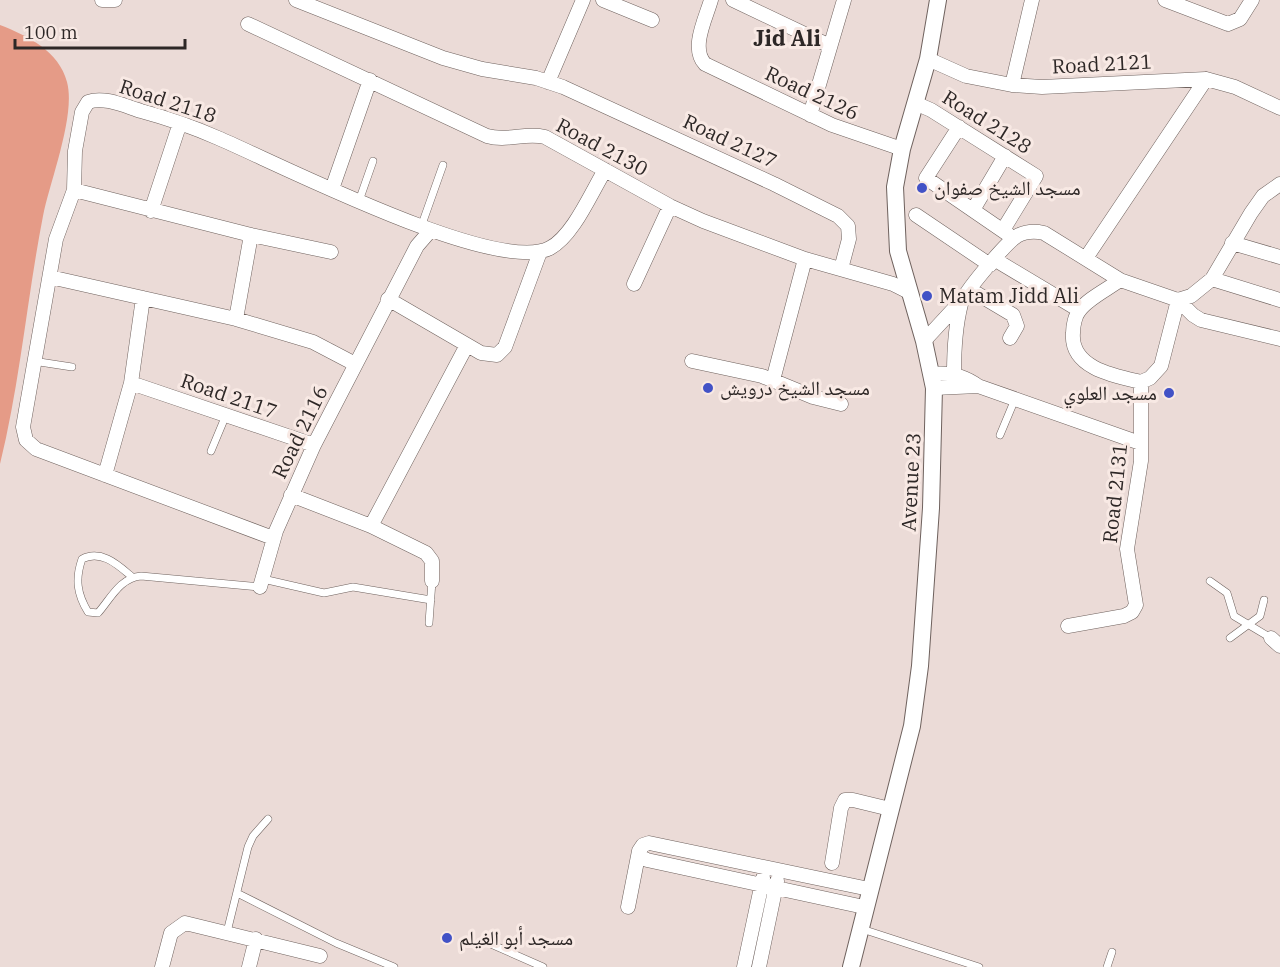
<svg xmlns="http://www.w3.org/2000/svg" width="1280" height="967" font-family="'IBM Plex Serif','Noto Naskh Arabic',serif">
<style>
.water{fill:#e59b87}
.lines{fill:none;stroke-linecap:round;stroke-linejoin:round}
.service-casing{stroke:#6f625e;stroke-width:8}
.minor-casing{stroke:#6f625e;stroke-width:15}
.tertiary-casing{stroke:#6f625e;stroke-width:18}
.service{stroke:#fff;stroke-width:7}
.minor{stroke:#fff;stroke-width:14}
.tertiary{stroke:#fff;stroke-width:16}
.poi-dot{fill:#4252c6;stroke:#f8e9e4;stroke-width:2}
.labels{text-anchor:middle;stroke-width:6;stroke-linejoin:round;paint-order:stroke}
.street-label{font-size:20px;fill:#2d2726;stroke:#f8e9e4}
.poi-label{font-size:20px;fill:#2d2726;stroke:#f8e9e4;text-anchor:start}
.quarter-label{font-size:22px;font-weight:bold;fill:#2d2726;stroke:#f8e9e4}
</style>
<rect width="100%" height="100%" fill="#ebdbd7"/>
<!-- water -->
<path class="water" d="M0,25C28,36 59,51 67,82C76,115 50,181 43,216C27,298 20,383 0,464Z"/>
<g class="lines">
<defs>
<path id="service" d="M359,201L373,161
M421,227L443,165
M33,361L72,367
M1000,435L1015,399
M211,451L226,415
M131,576C118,565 101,549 82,559C75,579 77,594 88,612L98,613C111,598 120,578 141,576L260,587
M263,579L324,593L353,587L431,600
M1210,581L1227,593L1234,616L1271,638
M429,623L432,581
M1230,638L1260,616L1264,600
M239,894L336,943L394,967
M862,929L979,967
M227,932L248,847L253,836L268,819
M484,941L543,967
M1107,967L1112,952"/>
<path id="minor" d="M102,0H115
M296,0L443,58L482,69L536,78L563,87L774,184L838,216L848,226L849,239L841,269
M603,0L652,20
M711,0C706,18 690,48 705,64L832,125L902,149
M733,0L830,46
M1165,0L1228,24L1240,19L1252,0
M248,24L487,136C507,142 525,132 545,137L670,206L703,221L805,259L893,284L909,292
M928,59L966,76L1012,85L1042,87L1206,79L1235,87L1280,108
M548,82L583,0
M1012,85L1032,0
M915,103L931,110L1036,176L1003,230
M810,115L844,0
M959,127L926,178L1009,235
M332,189L370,80
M74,190L251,235L331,252
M973,210L1005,156
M151,211L180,123
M916,215L990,265
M1232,243L1280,257
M1086,258L1206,79
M994,259L1079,310
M50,277L236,319L313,342L355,364
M1212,279L1280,300
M1120,280C1108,289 1087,299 1079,311C1075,316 1073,326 1073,333C1070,368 1114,376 1141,382L1150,378L1161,366L1178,300
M634,284L670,206
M971,290L1013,315L1017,326L1010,338
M388,299L481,353L497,355L505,347L540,252
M1178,300L1193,315L1201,320L1280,339
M236,319L251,235
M924,341L961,301
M692,361L762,376L813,397L841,404
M932,374C949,372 963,375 978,386L1140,443
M954,374C954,351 955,327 961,304C963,293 1007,242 1017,236C1026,231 1035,231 1044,233L1120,280L1178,300L1191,296L1212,279L1251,213L1263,196L1280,184
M773,380L805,259
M131,383L314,445
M934,388L978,386
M105,475L131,383L143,298
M291,495L371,526L426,553L432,561V581
M371,526L467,345
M273,538L36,449L26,440L23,427L56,239L74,190L75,151L82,112L88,102C104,96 125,106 141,111C167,118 193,127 218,138C277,163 497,276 550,248C573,236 591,193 605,170
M260,587L276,531L314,445L417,246L430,231
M1068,626L1124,616L1132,612L1136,605L1127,549L1141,461V382
M1271,638L1280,646
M832,863L841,808L845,800H853L890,809
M628,907L639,851
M864,907L647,860L641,857L639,851L643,845L649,843L869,889
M162,967L171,933L185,923L320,956
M249,967L256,939
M744,967L763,878
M759,967L777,881"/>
<path id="tertiary" d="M851,967L912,726L920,666L931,508L934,388L924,341L898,251L895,187L902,149L928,59L938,0"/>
</defs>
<!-- service casing -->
<use href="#service" class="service-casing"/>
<!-- minor casing -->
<use href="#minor" class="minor-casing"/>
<!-- tertiary casing -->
<use href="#tertiary" class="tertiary-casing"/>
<!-- service -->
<use href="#service" class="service"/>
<!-- minor -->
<use href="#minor" class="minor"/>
<!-- tertiary -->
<use href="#tertiary" class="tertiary"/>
</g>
<!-- markers -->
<g class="poi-dot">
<circle cx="922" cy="188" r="6"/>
<circle cx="927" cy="296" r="6"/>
<circle cx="708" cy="388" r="6"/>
<circle cx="1169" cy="393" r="6"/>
<circle cx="447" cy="938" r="6"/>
</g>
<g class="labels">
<!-- street labels -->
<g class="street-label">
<text transform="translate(1102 64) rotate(-3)" y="7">Road 2121</text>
<text transform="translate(812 93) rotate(25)" y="7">Road 2126</text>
<text transform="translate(168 101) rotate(18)" y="7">Road 2118</text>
<text transform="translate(987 122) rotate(32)" y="7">Road 2128</text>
<text transform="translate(730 141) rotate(25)" y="7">Road 2127</text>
<text transform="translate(602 147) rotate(28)" y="7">Road 2130</text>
<text transform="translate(229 396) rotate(19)" y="7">Road 2117</text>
<text transform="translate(300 432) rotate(-64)" y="7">Road 2116</text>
<text transform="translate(911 482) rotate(-87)" y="7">Avenue 23</text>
<text transform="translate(1115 493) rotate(-84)" y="7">Road 2131</text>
</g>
<!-- poi labels -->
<g class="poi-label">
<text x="934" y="195">مسجد الشيخ صفوان</text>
<text x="939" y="303">Matam Jidd Ali</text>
<text x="720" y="395">مسجد الشيخ درويش</text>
<text x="1157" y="400" text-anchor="end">مسجد العلوي</text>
<text x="459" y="945">مسجد أبو الغيلم</text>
</g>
<!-- quarter labels -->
<g class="quarter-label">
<text x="787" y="46">Jid Ali</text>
</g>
</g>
<!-- scale -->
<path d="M15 39v9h170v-9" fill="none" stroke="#2d2726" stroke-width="3"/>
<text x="24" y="39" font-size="18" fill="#2d2726" stroke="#f8e9e4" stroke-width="4.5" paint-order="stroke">100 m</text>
</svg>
